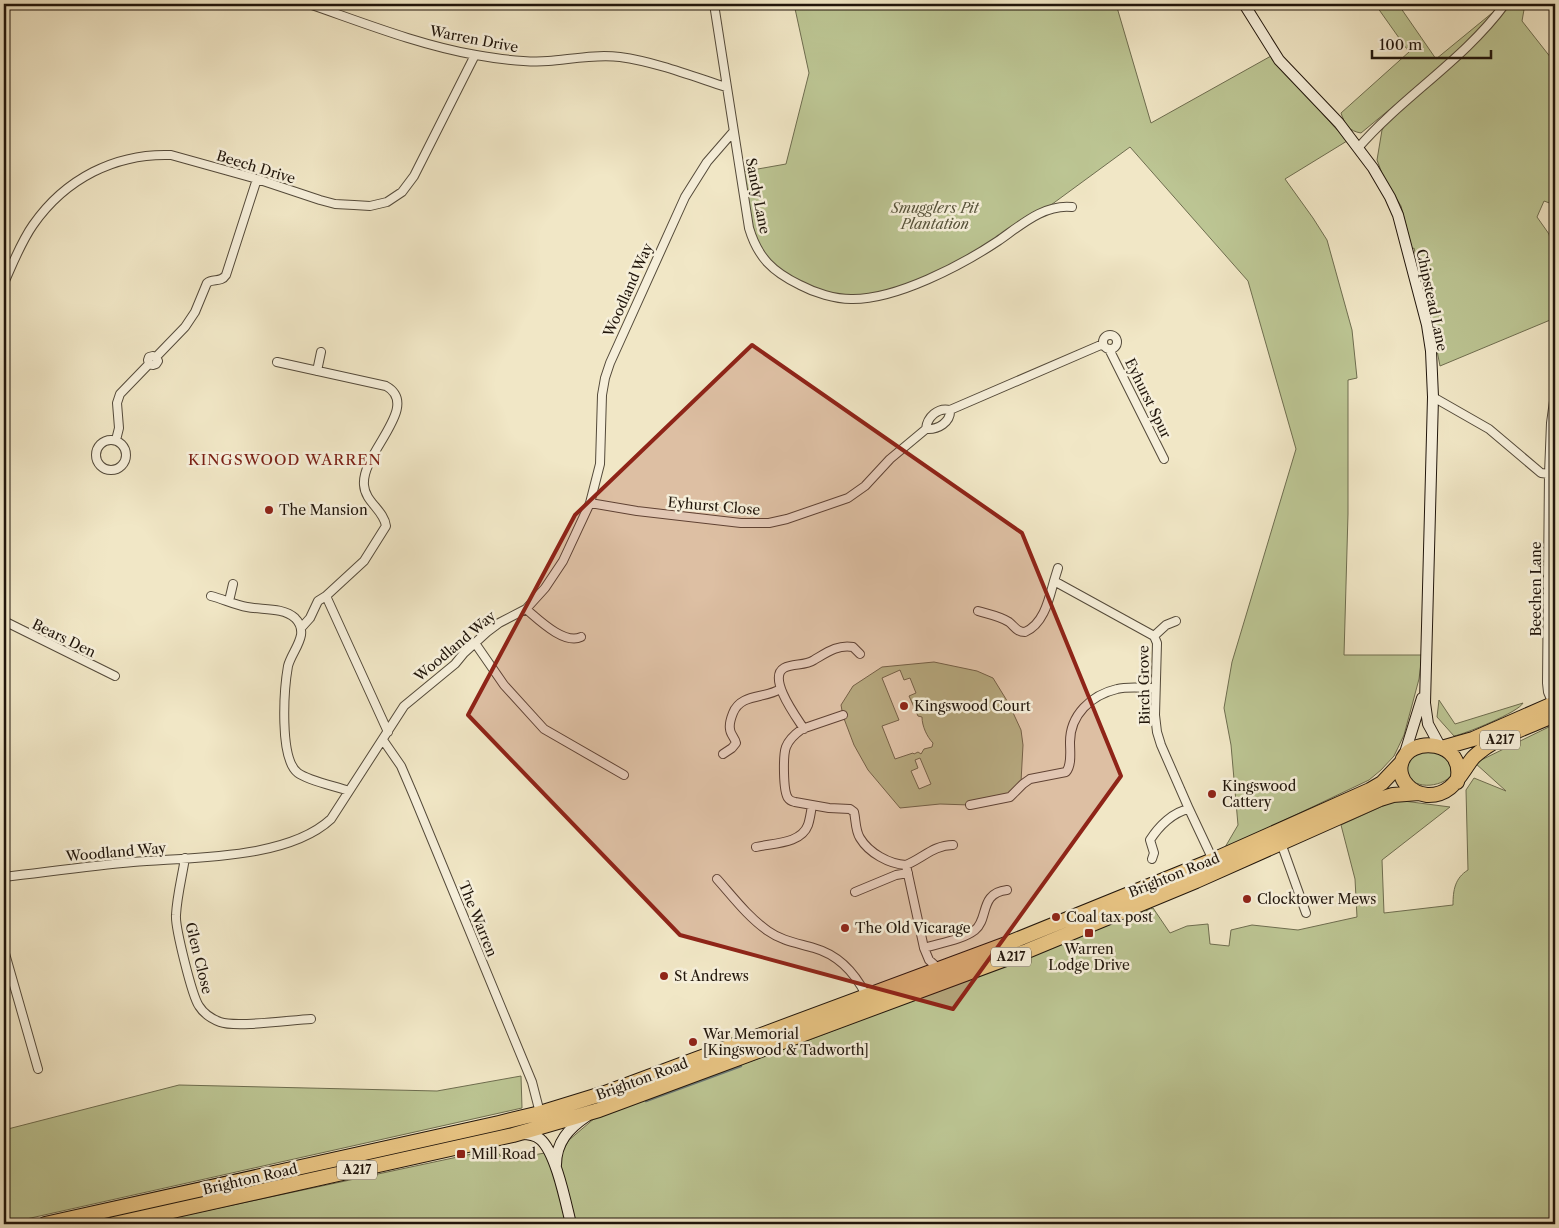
<svg xmlns="http://www.w3.org/2000/svg" width="1559" height="1228" font-family="'Libre Caslon Text',serif">
<style>
.green{fill:#bcc593;stroke:#6e6d4f;fill-rule:evenodd}
.lines{fill:none;stroke-linecap:round;stroke-linejoin:round}
.stream{stroke:#6c7a76;stroke-width:2.5}
.street-casing{stroke:#544a3a;stroke-width:10}
.secondary-casing{stroke:#20150b;stroke-width:12}
.highway-casing{stroke:#20150b;stroke-width:16}
.street{stroke:#f6efda;stroke-width:8}
.secondary{stroke:#f6efda;stroke-width:10}
.highway{stroke:#e8c483;stroke-width:14}
.marked{fill:#8f2418;fill-opacity:0.2;stroke:#8f2418;stroke-width:4;stroke-linejoin:round}
.poi-dot{fill:#8f2418;stroke:#f6efda;stroke-width:2}
.labels{text-anchor:middle;stroke-width:5;stroke-linejoin:round;paint-order:stroke}
.shield{fill:#f6efda;stroke:#605649;stroke-width:1}
.shield-label{font-size:12px;font-weight:bold;fill:#20150b}
.street-label{font-size:14px;fill:#20150b;stroke:#f6efda}
.park-label{font-size:14px;font-style:italic;fill:#57533b;stroke:#f6efda}
.poi-label{font-size:14px;fill:#20150b;stroke:#f6efda;text-anchor:start}
.neighbourhood-label{font-size:15px;letter-spacing:1px;fill:#7a1f14;stroke:#f6efda}
</style>
<rect width="100%" height="100%" fill="#f1e7c6"/>
<filter id="stains"><feTurbulence type="fractalNoise" baseFrequency=".004" numOctaves="4"/><feColorMatrix values="0 0 0 0 .2 0 0 0 0 .09 0 0 0 0 .02 0 0 0 .5 -.17"/></filter>
<radialGradient id="worn" r=".72"><stop offset=".6" stop-color="#630" stop-opacity="0"/><stop offset="1" stop-color="#630" stop-opacity=".3"/></radialGradient>
<!-- green -->
<path class="green" d="M794,4H1116L1151,123L1271,56L1347,141L1285,179L1313,218L1327,240L1352,330L1357,378L1348,380V514L1344,655H1422L1419,679L1404,735L1394,756L1381,770L1369,780L1224,849L1238,825L1231,745L1224,708L1232,662L1296,449L1248,281L1130,147L1040,213L946,272L883,296L842,299L783,277L756,248L741,172L786,164L809,73Z
M1375,4H1398L1436,59L1503,4H1525L1522,21L1555,63V205L1544,201L1537,217L1549,234L1555,260V318L1440,366L1434,335L1414,248L1412,249L1401,206L1383,176L1377,160L1382,130L1401,100L1361,133C1349,131 1345,125 1341,113L1409,52Z
M934,662L977,671L993,678L1009,704L1021,730L1023,745L1021,782L1010,797L970,805L940,804L900,808L868,770L854,745L843,716L841,705L853,686L882,667ZM900,670L904,680L910,678L916,693L909,696L918,716L922,717C922,726 927,737 933,743L932,747L924,749L921,754L918,752L914,754L913,753L895,759L882,726L899,720L882,678ZM920,758L931,784L919,789L911,771L918,768L915,760Z
M1439,700L1455,724L1523,703C1519,712 1465,734 1454,736L1437,717Z
M1555,724V1224H572L556,1162L569,1140L596,1117L793,1046L1153,908L1170,933L1187,926L1208,924L1210,944L1229,946L1231,930L1252,925L1298,930L1357,917L1355,879L1341,825L1396,800L1450,807L1382,860L1384,913L1453,905C1453,890 1455,878 1468,870L1466,790L1474,778L1506,791L1475,763Z
M1427,749L1448,754L1452,775C1441,788 1410,791 1406,770C1406,767 1408,762 1408,759Z
M521,1076L522,1108L4,1224V1130L179,1085L437,1091Z
M495,1149L504,1160L545,1153L558,1177L571,1224H144Z"/>
<g class="lines">
<!-- stream -->
<path class="stream" d="M646,1101L741,1066"/>
<defs>
<path id="street" d="M309,4C364,23 419,45 476,55C499,59 525,63 548,61C572,59 596,54 620,57C656,62 692,76 726,87
M714,4L749,228C758,258 773,272 800,285C815,293 835,299 851,299C896,300 962,265 998,241C1021,225 1044,204 1072,207
M1358,148C1403,96 1464,60 1505,4
M4,283C13,263 21,242 33,225C65,179 115,153 171,155L257,179L320,200L335,204L354,205L370,206L387,202L402,192L414,176L475,55
M1103 342a7 7 0 1 1 14 0a7 7 0 1 1-14 0Z
M1109,349L1164,459
M156,357L185,327L195,312L207,283C213,278 221,283 226,275L257,179
M277,362L386,386C422,406 361,453 364,485C365,502 384,510 386,526L364,561L326,596L318,601L310,618L301,628
M317,371L321,352
M1433,397L1489,429L1541,473L1549,474
M950,410L1103,344
M116,440L119,428L117,403L120,394L149,364L148,360L149,357L153,356L156,357L158,361L156,364L153,365L149,364
M96 455a15 15 0 1 1 30 0a15 15 0 1 1-30 0Z
M590,503L637,511L741,523H769L787,519L848,498L865,486L890,459L926,429C927,417 938,407 950,410C951,422 938,430 926,429
M1054,581L1058,568
M211,596C223,599 235,605 247,607C262,610 283,607 295,618C300,623 302,628 301,635C299,646 291,655 288,666C284,689 279,759 298,773C309,781 335,786 349,791
M326,596L388,732
M229,601L233,584
M526,609C538,619 564,645 581,637
M978,611C988,614 1000,616 1009,622C1015,627 1017,632 1025,632C1044,624 1049,599 1054,581L1154,636L1157,643L1155,715L1157,732L1161,745L1189,809L1213,860
M4,621L115,676
M1154,636L1166,625L1176,621
M475,643L504,685L544,729L624,775
M1553,704L1548,692L1547,683L1549,474L1551,423L1555,394
M843,715L802,729C795,734 789,739 786,747C783,755 783,791 788,798C790,801 791,801 795,802L829,808L850,809L854,812C856,820 855,830 860,838C869,853 889,864 906,865L924,948L929,960L939,969
M804,729C797,718 767,678 784,668C793,663 805,666 814,660C826,653 838,644 853,647L860,654
M383,740L401,766L413,794L532,1082L540,1113
M723,754L732,748L736,743C735,738 730,734 730,729C729,724 731,718 733,713C741,693 765,699 780,689
M970,805L1010,797L1023,784L1030,779L1066,772C1072,765 1070,752 1070,742C1070,715 1091,695 1117,689C1128,686 1143,688 1155,688
M1281,843L1306,913
M756,847C773,843 801,844 808,825C810,819 811,812 812,805
M185,858C182,877 177,896 176,915C175,927 192,996 199,1006C204,1014 212,1019 220,1022C236,1028 291,1020 311,1019
M1152,859L1154,853L1150,840C1159,826 1173,812 1189,809
M906,865C923,858 934,845 953,845
M4,877C47,872 90,866 133,862C190,857 287,860 331,819L404,706L455,664L464,653L487,632L499,623L526,609L545,588L563,561L590,503L600,464L602,395L605,378L610,363L685,197L707,162L733,132
M717,879C733,897 748,917 768,931C782,941 797,943 814,948C839,955 855,973 866,995
M855,892L896,875L908,873
M924,948C940,943 962,940 975,930C989,919 979,893 1007,890
M4,950L38,1069"/>
<path id="secondary" d="M1244,4L1279,60L1339,123L1373,168L1390,197L1398,215L1427,325L1431,351L1433,397L1425,703L1428,724L1440,746
M1404,756L1422,698
M522,1134C528,1134 535,1135 540,1139C556,1152 566,1204 571,1224
M556,1165C556,1142 569,1128 587,1116"/>
<path id="highway" d="M1445,747L1473,739L1555,703
M1457,782C1468,740 1408,734 1401,764C1399,771 1402,780 1407,785C1412,791 1419,794 1427,795C1452,796 1459,776 1472,759C1475,755 1481,751 1486,747C1507,733 1533,725 1555,715
M45,1224L499,1123L540,1113L605,1093L1006,944L1213,860L1370,790L1382,783L1401,763
M114,1224L513,1135L599,1110L1027,951L1196,881L1380,799L1393,795L1419,793"/>
</defs>
<!-- street casing -->
<use href="#street" class="street-casing"/>
<!-- secondary casing -->
<use href="#secondary" class="secondary-casing"/>
<!-- highway casing -->
<use href="#highway" class="highway-casing"/>
<!-- street -->
<use href="#street" class="street"/>
<!-- secondary -->
<use href="#secondary" class="secondary"/>
<!-- highway -->
<use href="#highway" class="highway"/>
</g>
<!-- marked area -->
<path class="marked" d="M752,345L1022,533L1121,776L953,1009L680,935L468,715L575,515Z"/>
<!-- markers -->
<g class="poi-dot">
<circle cx="269" cy="510" r="5"/>
<circle cx="904" cy="706" r="5"/>
<circle cx="1212" cy="794" r="5"/>
<circle cx="1247" cy="899" r="5"/>
<circle cx="1056" cy="917" r="5"/>
<circle cx="845" cy="928" r="5"/>
<rect x="1084" y="928" width="10" height="10" rx="2.5"/>
<circle cx="664" cy="976" r="5"/>
<circle cx="693" cy="1042" r="5"/>
<rect x="456" y="1149" width="10" height="10" rx="2.5"/>
</g>
<g class="labels">
<!-- shield labels -->
<g class="shield">
<rect x="1480" y="730.5" width="40" height="19" rx="4"/>
<rect x="991" y="947.5" width="40" height="19" rx="4"/>
<rect x="337" y="1160.5" width="40" height="19" rx="4"/>
</g>
<g class="shield-label">
<text x="1500" y="744">A217</text>
<text x="1011" y="961">A217</text>
<text x="357" y="1174">A217</text>
</g>
<!-- street labels -->
<g class="street-label">
<text transform="translate(474 39) rotate(11)" y="5">Warren Drive</text>
<text transform="translate(256 167) rotate(17)" y="5">Beech Drive</text>
<text transform="translate(758 196) rotate(79)" y="5">Sandy Lane</text>
<text transform="translate(628 290) rotate(-66)" y="5">Woodland Way</text>
<text transform="translate(1432 300) rotate(78)" y="5">Chipstead Lane</text>
<text transform="translate(1148 398) rotate(64)" y="5">Eyhurst Spur</text>
<text transform="translate(714 506) rotate(5)" y="5">Eyhurst Close</text>
<text transform="translate(1536 589) rotate(-90)" y="5">Beechen Lane</text>
<text transform="translate(64 638) rotate(26)" y="5">Bears Den</text>
<text transform="translate(455 646) rotate(-40)" y="5">Woodland Way</text>
<text transform="translate(1144 685) rotate(-91)" y="5">Birch Grove</text>
<text transform="translate(116 852) rotate(-5)" y="5">Woodland Way</text>
<text transform="translate(1174 875) rotate(-22)" y="5">Brighton Road</text>
<text transform="translate(478 919) rotate(68)" y="5">The Warren</text>
<text transform="translate(199 958) rotate(76)" y="5">Glen Close</text>
<text transform="translate(642 1079) rotate(-20)" y="5">Brighton Road</text>
<text transform="translate(250 1179) rotate(-13)" y="5">Brighton Road</text>
</g>
<!-- park labels -->
<g class="park-label">
<text x="935" y="213">Smugglers Pit<tspan x="935" dy="16">Plantation</tspan></text>
</g>
<!-- poi labels -->
<g class="poi-label">
<text x="279" y="515">The Mansion</text>
<text x="914" y="711">Kingswood Court</text>
<text x="1222" y="791">Kingswood<tspan x="1222" dy="16">Cattery</tspan></text>
<text x="1257" y="904">Clocktower Mews</text>
<text x="1066" y="922">Coal tax post</text>
<text x="855" y="933">The Old Vicarage</text>
<text x="1089" y="954" text-anchor="middle">Warren<tspan x="1089" dy="16">Lodge Drive</tspan></text>
<text x="674" y="981">St Andrews</text>
<text x="703" y="1039">War Memorial<tspan x="703" dy="16">[Kingswood &amp; Tadworth]</tspan></text>
<text x="471" y="1159">Mill Road</text>
</g>
<!-- neighbourhood labels -->
<g class="neighbourhood-label">
<text x="285" y="465">KINGSWOOD WARREN</text>
</g>
</g>
<!-- margin -->
<rect width="1559" height="1228" fill="none" stroke="#f1e7c6" stroke-width="20"/>
<rect x="5" y="5" width="1549" height="1218" fill="none" stroke="#20150b" stroke-width="2.5"/>
<rect x="10" y="10" width="1539" height="1208" fill="none" stroke="#20150b"/>
<!-- scale -->
<path d="M1372 50v8h119v-8" fill="none" stroke="#20150b" stroke-width="2.5"/>
<text x="1379" y="50" font-size="15" fill="#20150b" stroke="#f6efda" stroke-width="4" paint-order="stroke">100 m</text>
<rect width="100%" height="100%" filter="url(#stains)"/>
<rect width="100%" height="100%" fill="url(#worn)"/>
</svg>
